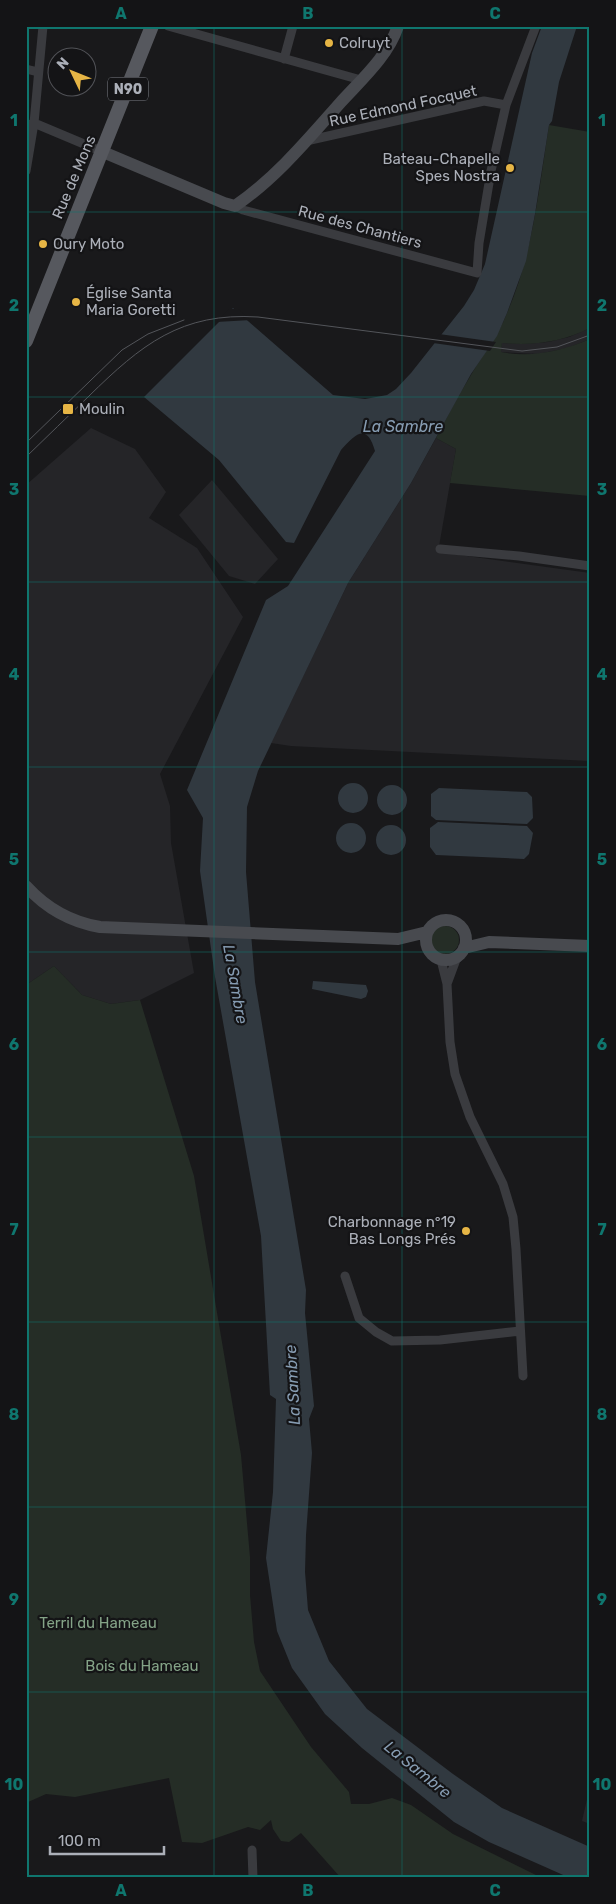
<svg xmlns="http://www.w3.org/2000/svg" width="616" height="1904" font-family="Rubik,sans-serif">
<style>
.built{fill:#252528}
.green{fill:#252d26}
.water{fill:#313940}
.pier{fill:#19191b}
.lines{fill:none;stroke-linecap:round;stroke-linejoin:round}
.street{stroke:#3a3b3f;stroke-width:9}
.secondary{stroke:#484a4f;stroke-width:12}
.primary{stroke:#56585e;stroke-width:14}
.tram{stroke:#53555a;stroke-width:1}
.grid{fill:none;stroke:#0f766e;stroke-width:1;stroke-opacity:0.55}
.poi-dot{fill:#e6b545;stroke:#141416;stroke-width:2}
.labels{text-anchor:middle;stroke-width:4.5;stroke-linejoin:round;paint-order:stroke}
.shield{fill:#141416;stroke:#7e8188;stroke-width:1}
.shield-label{font-size:14px;font-weight:bold;fill:#acb0b9}
.poi-label{font-size:15px;fill:#acb0b9;stroke:#141416;text-anchor:start}
.street-label{font-size:15px;fill:#acb0b9;stroke:#141416}
.park-label{font-size:15px;fill:#84a387;stroke:#141416}
.water-label{font-size:16px;font-style:italic;fill:#869cb2;stroke:#141416}
.neatline{fill:none;stroke:#0f766e;stroke-width:2}
.grid-label{font-size:16px;text-anchor:middle;font-weight:bold;fill:#0f766e}
</style>
<rect width="100%" height="100%" fill="#19191b"/>
<!-- built -->
<path class="built" d="M590,328V339L568,348L538,354L500,352L502,343L525,344L548,342L569,337Z
M91,428L135,449L166,492L149,518L197,548L243,617L160,774L170,806L171,843L194,973L140,1000L111,1004L82,995L54,966L26,985V485Z
M436,438L456,449L438,552L590,573V761L291,746L271,743L348,583L411,483Z
M212,480L278,559L255,584L229,576L179,515Z
M590,1786V1824L582,1821Z"/>
<!-- green -->
<path class="green" d="M549,125L590,132V328C561,342 534,346 502,343L501,352C531,358 562,351 590,339V496L450,483L456,449L436,438C447,417 458,396 471,375C483,354 498,336 507,313C533,254 539,188 549,125Z
M431 940a14 14 0 1 1 28 0a14 14 0 1 1-28 0Z
M54,966L82,995L111,1004L140,1000L194,1176L241,1455L250,1557V1595L254,1642L260,1671L311,1747L349,1792L351,1804H369L392,1798L411,1805L453,1834L542,1878H341L301,1833L289,1842L281,1841L273,1829L271,1820L260,1830L248,1827L202,1843L182,1842L169,1778L75,1797L46,1794L26,1803V985Z"/>
<!-- water -->
<path class="water" d="M542,26H577L559,82L552,121L549,125L535,214L526,261L507,313L497,336L471,374L411,483L348,583L258,771L247,807L246,872L255,982L306,1290L305,1313L314,1406L309,1419L312,1453L306,1535L305,1572L308,1610L329,1661L367,1709L453,1774L502,1808L590,1847V1878H570L489,1842L454,1822L362,1748L325,1714L292,1668L277,1631L266,1558L273,1492L276,1399L270,1395L261,1236L215,977L200,871L203,818L187,790L266,600L288,586L375,451C367,422 355,434 341,450L294,543L286,542L219,460L144,397L233,308L333,395L365,399L387,395L396,389L411,373L464,306L474,290L485,264L532,53Z
M338 798a15 15 0 1 1 30 0a15 15 0 1 1-30 0Z
M377 800a15 15 0 1 1 30 0a15 15 0 1 1-30 0Z
M439,788L527,792L532,797L533,818L527,824L436,820L431,816V794Z
M438,822L527,826L533,833L529,854L524,859L436,855L430,847V828Z
M336 838a15 15 0 1 1 30 0a15 15 0 1 1-30 0Z
M376 840a15 15 0 1 1 30 0a15 15 0 1 1-30 0Z
M313,981L366,985L368,991L366,997L361,999L312,989Z"/>
<!-- pier -->
<path class="pier" d="M229,309H238L251,320L216,322Z
M439,334L496,342L490,351L433,343Z"/>
<g class="lines">
<!-- street -->
<path class="street" d="M168,26L361,80
M284,59L293,26
M26,69L38,72
M26,126L34,123L103,152
M306,141L484,101L506,105
M26,171L34,123L43,26
M235,206L243,210L477,273L479,243L491,171L506,105L536,26
M440,549L519,556L590,566
M441,960L447,984L450,1042L455,1074L470,1117L503,1184L513,1217L516,1249L523,1376
M447,984L457,957
M345,1276L359,1318L376,1332L392,1341L440,1340L520,1331
M252,1850L253,1878"/>
<!-- secondary -->
<path class="secondary" d="M103,152L224,203L235,206C276,178 309,138 341,102C362,79 388,56 398,26
M26,886C46,908 70,922 100,927L398,939L427,932
M426 940a20 20 0 1 1 40 0a20 20 0 1 1-40 0Z
M464,948L489,942L590,946"/>
<!-- primary -->
<path class="primary" d="M26,341L152,26"/>
<!-- tram -->
<path class="tram" d="M26,443L122,350L148,334L184,320
M26,457C47,437 68,416 89,396C141,345 181,312 258,317L522,351L557,347L590,335"/>
</g>
<!-- grid -->
<path class="grid" d="M214,26V1878M402,26V1878M26,212H590M26,397H590M26,582H590M26,767H590M26,952H590M26,1137H590M26,1322H590M26,1507H590M26,1692H590"/>
<!-- markers -->
<g class="poi-dot">
<circle cx="329" cy="43" r="5"/>
<circle cx="510" cy="168" r="5"/>
<circle cx="43" cy="244" r="5"/>
<circle cx="76" cy="302" r="5"/>
<rect x="62" y="403" width="12" height="12" rx="2.5"/>
<circle cx="466" cy="1231" r="5"/>
</g>
<g class="labels">
<!-- shield labels -->
<rect class="shield" x="108" y="77.5" width="40" height="23" rx="4"/>
<g class="shield-label">
<text x="128" y="94">N90</text>
</g>
<!-- poi labels -->
<g class="poi-label">
<text x="339" y="48">Colruyt</text>
<text x="500" y="164" text-anchor="end">Bateau-Chapelle<tspan x="500" dy="17">Spes Nostra</tspan></text>
<text x="53" y="249">Oury Moto</text>
<text x="86" y="298">Église Santa<tspan x="86" dy="17">Maria Goretti</tspan></text>
<text x="79" y="414">Moulin</text>
<text x="456" y="1227" text-anchor="end">Charbonnage n°19<tspan x="456" dy="17">Bas Longs Prés</tspan></text>
</g>
<!-- street labels -->
<g class="street-label">
<text transform="translate(403 106) rotate(-12)" y="5">Rue Edmond Focquet</text>
<text transform="translate(74 177) rotate(-67)" y="5">Rue de Mons</text>
<text transform="translate(360 227) rotate(15)" y="5">Rue des Chantiers</text>
</g>
<!-- park labels -->
<g class="park-label">
<text x="98" y="1628">Terril du Hameau</text>
<text x="142" y="1671">Bois du Hameau</text>
</g>
<!-- water labels -->
<g class="water-label">
<text x="403" y="432">La Sambre</text>
<text transform="translate(236 984) rotate(80)" y="6">La Sambre</text>
<text transform="translate(292 1385) rotate(-93)" y="6">La Sambre</text>
<text transform="translate(418 1769) rotate(39)" y="6">La Sambre</text>
</g>
</g>
<!-- border -->
<rect width="616" height="1904" fill="none" stroke="#141416" stroke-width="55"/>
<!-- north arrow -->
<g transform="translate(72 72) rotate(313)"><circle r="24" fill="#141416" stroke="#515257"/>
<path d="M0-4L9 19L0 12L-9 19Z" fill="#e6b545"/>
<text y="-8" font-size="14" font-weight="bold" text-anchor="middle" fill="#acb0b9">N</text>
</g>
<!-- scale -->
<path d="M50 1846v8h114v-8" fill="none" stroke="#acb0b9" stroke-width="2.5"/>
<text x="58" y="1846" font-size="15" fill="#acb0b9" stroke="#141416" stroke-width="4" paint-order="stroke">100 m</text>
<rect x="28" y="28" width="560" height="1848" class="neatline"/>
<g class="grid-label">
<text x="121" y="19">A</text>
<text x="308" y="19">B</text>
<text x="495" y="19">C</text>
<text x="14" y="126">1</text>
<text x="602" y="126">1</text>
<text x="14" y="311">2</text>
<text x="602" y="311">2</text>
<text x="14" y="495">3</text>
<text x="602" y="495">3</text>
<text x="14" y="680">4</text>
<text x="602" y="680">4</text>
<text x="14" y="865">5</text>
<text x="602" y="865">5</text>
<text x="14" y="1050">6</text>
<text x="602" y="1050">6</text>
<text x="14" y="1235">7</text>
<text x="602" y="1235">7</text>
<text x="14" y="1420">8</text>
<text x="602" y="1420">8</text>
<text x="14" y="1605">9</text>
<text x="602" y="1605">9</text>
<text x="14" y="1790">10</text>
<text x="602" y="1790">10</text>
<text x="121" y="1896">A</text>
<text x="308" y="1896">B</text>
<text x="495" y="1896">C</text>
</g>
</svg>
